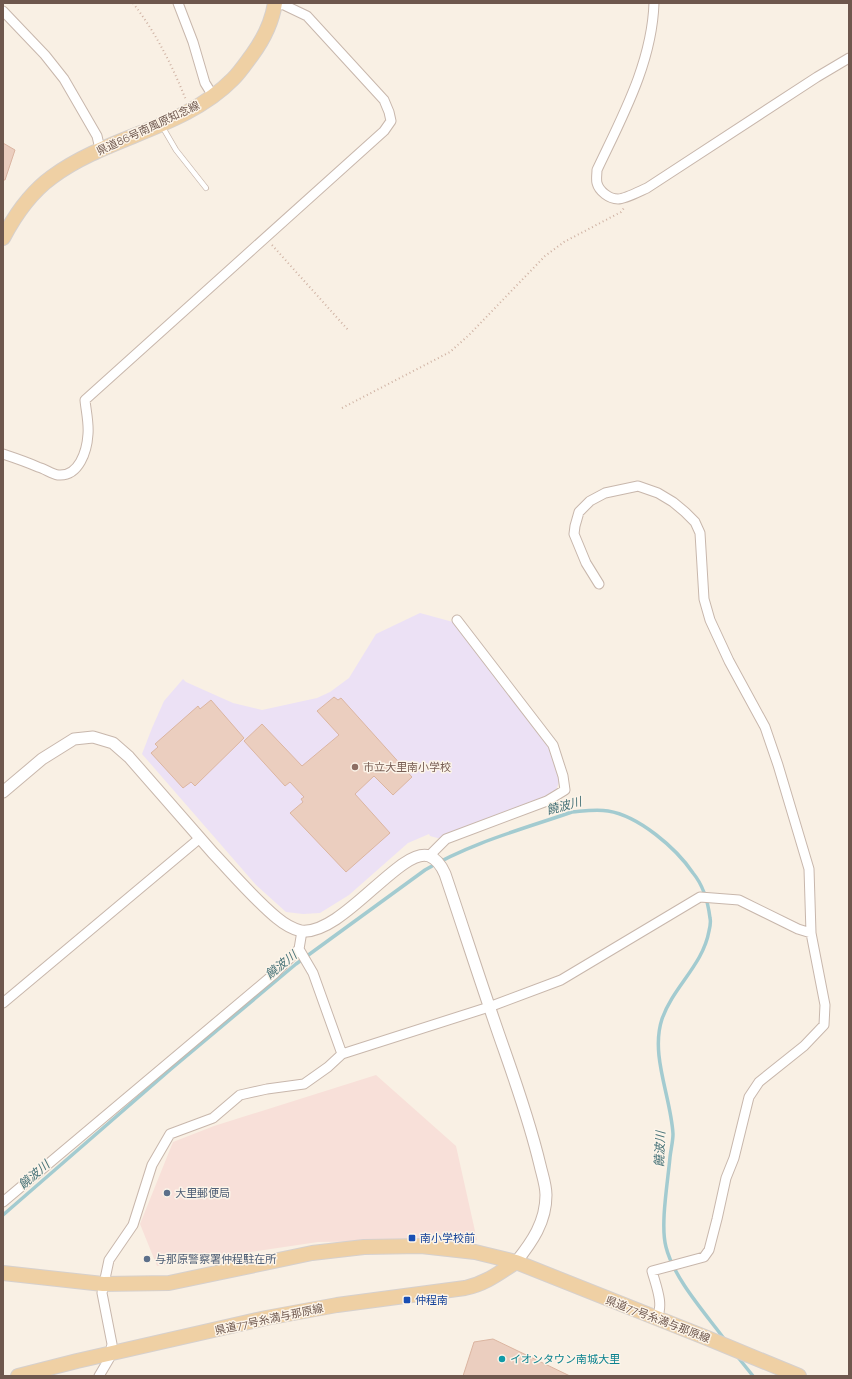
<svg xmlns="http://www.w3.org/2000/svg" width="852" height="1379" font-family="Raleway,'Noto Sans JP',sans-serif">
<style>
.commercial{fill:#f8e0d9}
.education{fill:#ece1f5}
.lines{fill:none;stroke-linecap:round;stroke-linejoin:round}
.stream{stroke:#a3cbd0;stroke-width:3.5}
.building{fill:#ebcebf;stroke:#dbb5a1}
.service-casing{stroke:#c8b7ac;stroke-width:6}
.minor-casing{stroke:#c8b7ac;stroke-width:11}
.tertiary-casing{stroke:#c8b7ac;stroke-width:13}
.primary-casing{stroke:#d6d0cd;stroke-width:16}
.path{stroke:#cfb2a3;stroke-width:2;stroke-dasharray:1 3;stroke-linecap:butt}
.service{stroke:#fff;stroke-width:4.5}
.minor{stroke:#fff;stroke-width:9}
.tertiary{stroke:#fff;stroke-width:11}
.primary{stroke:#efd0a4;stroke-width:14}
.education-dot{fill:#8d6e63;stroke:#fcf4e9;stroke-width:1.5}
.service-dot{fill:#5c6f8a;stroke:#fcf4e9;stroke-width:1.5}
.transit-dot{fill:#1a4fb4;stroke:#fcf4e9;stroke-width:1.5}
.culture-dot{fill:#0f9aa8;stroke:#fcf4e9;stroke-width:1.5}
.labels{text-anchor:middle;stroke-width:3;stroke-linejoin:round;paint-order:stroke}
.street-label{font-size:11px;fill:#6e574d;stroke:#fcf4e9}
.education-label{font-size:11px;fill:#785e54;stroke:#fcf4e9;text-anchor:start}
.service-label{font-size:11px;fill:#4e5e75;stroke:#fcf4e9;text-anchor:start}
.transit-label{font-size:11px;fill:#164399;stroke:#fcf4e9;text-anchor:start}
.culture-label{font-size:11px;fill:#0d838f;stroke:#fcf4e9;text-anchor:start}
.water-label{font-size:12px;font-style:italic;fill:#477278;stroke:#fcf4e9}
</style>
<rect width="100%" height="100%" fill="#f9f0e4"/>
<!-- commercial -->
<path class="commercial" d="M376,1075L456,1146L477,1240L318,1242L157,1266L140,1224L173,1142L214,1126Z"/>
<!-- education -->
<path class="education" d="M420,613L453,622L549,748L560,780L556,790L547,797L441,839L430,836L429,834L408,843L349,895L320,913L303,914L286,912L256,885L142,754L152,728L164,701L183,679L186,682L233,703L262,710L317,698L330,692L349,678L376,634Z"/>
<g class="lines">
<!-- stream -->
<path class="stream" d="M3,1215L171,1069L296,964L425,870C470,843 523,829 572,812C584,811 596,809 608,811C639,816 676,848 693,873C703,885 708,902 710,918C711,922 710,927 709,931C703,965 673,987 662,1019C650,1055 671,1097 673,1134C673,1141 671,1149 670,1157C668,1181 660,1225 666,1247C674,1279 706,1314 725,1340
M737,1356L753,1376"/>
</g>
<!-- building -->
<path class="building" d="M3,143L15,150L5,180H3Z
M334,697L338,700L341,698L412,777L393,795L374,776L355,794L390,833L346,872L290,813L303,802L301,799L304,797L290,782L285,786L244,741L262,724L302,766L339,735L317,711Z
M211,700L244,738L195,786L191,782L183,788L151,753L158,747L155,744L198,706L200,709Z
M493,1339L570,1376H463L474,1342Z"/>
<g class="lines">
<defs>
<path id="service" d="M162,126L176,150L206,188"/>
<path id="minor" d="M178,3L193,42L205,83L213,96
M654,3C652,63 622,117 597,170C597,174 596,179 597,183C599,191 609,199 618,199C625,199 640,191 647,188L817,77L849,58
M3,11L45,55L64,79L97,136L100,149
M3,454C15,458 27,462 38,467C45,469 52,474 58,475C79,477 87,451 88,434C89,423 86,411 85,400L384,131L391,121L389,112L384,100L307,16L284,5L275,4
M599,584L586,563L574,534L575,526L579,512L590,501L605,493L638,486L658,493L673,502L685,512L695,522L700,533L704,599L710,620L729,661L765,727L778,765L809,869L811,933L825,1005L824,1025L804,1046L759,1082L749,1097L734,1158L726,1178L717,1219L709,1250L704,1257L652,1271C656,1286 664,1304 657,1318
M429,856L446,839L547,801L565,790L563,776L553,745L457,620
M299,949L313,973L342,1054
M3,1003L200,838
M3,1202L274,974L299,949L302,931
M99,1376L109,1359L112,1344L102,1293L109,1260L133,1225L152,1165L170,1134L213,1118L240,1095L267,1089L304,1084L328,1067L342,1054L489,1007L561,980L700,897L739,900L798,929L811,933"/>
<path id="tertiary" d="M3,792L42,759L74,739L93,737L113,743L129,757C157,789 185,821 213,853C233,874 255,900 277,918C283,923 293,929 301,931C342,936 401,846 429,856C437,859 442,867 445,874C465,933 484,993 505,1052C518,1089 531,1127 540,1165C542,1174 546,1185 546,1195C546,1222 532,1242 516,1262"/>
<path id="primary" d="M3,238C15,215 30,193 52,177C107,136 184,129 233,79C240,72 246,63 252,55C263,40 272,22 275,3
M3,1273L103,1284L169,1283L312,1253L364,1247L421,1246L475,1252L516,1262L707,1338L799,1376
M18,1376L77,1361L266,1318L337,1305L465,1288C485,1284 499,1273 516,1262"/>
</defs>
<!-- service casing -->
<use href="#service" class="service-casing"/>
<!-- minor casing -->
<use href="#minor" class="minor-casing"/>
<!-- tertiary casing -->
<use href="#tertiary" class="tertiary-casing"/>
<!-- primary casing -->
<use href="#primary" class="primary-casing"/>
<!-- path -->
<path class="path" d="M133,3C156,33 172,65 186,100
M272,245L349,331
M342,408L450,352L469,335L545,256L564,242L621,212L624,208"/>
<!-- service -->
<use href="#service" class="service"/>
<!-- minor -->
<use href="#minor" class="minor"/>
<!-- tertiary -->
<use href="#tertiary" class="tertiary"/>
<!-- primary -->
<use href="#primary" class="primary"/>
</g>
<!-- markers -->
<circle class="education-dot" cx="355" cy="767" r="4"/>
<g class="service-dot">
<circle cx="167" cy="1193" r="4"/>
<circle cx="147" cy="1259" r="4"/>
</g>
<g class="transit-dot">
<rect x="408" y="1234" width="8" height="8" rx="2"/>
<rect x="403" y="1296" width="8" height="8" rx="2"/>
</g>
<circle class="culture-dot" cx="502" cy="1359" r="4"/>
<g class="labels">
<!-- street labels -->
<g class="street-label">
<text transform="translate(148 128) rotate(-25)" y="4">県道86号南風原知念線</text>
<text transform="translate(269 1319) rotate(-12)" y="4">県道77号糸満与那原線</text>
<text transform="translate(658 1319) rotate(21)" y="4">県道77号糸満与那原線</text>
</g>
<!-- education labels -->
<g class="education-label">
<text x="363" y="771">市立大里南小学校</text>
</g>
<!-- service labels -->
<g class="service-label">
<text x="175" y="1197">大里郵便局</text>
<text x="155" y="1263">与那原警察署仲程駐在所</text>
</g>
<!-- transit labels -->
<g class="transit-label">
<text x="420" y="1242">南小学校前</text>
<text x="415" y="1304">仲程南</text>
</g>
<!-- culture labels -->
<g class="culture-label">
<text x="510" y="1363">イオンタウン南城大里</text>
</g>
<!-- water labels -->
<g class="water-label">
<text transform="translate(564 806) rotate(-15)" y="4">饒波川</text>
<text transform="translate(281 965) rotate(-39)" y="4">饒波川</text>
<text transform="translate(660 1149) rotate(-88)" y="4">饒波川</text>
<text transform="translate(34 1175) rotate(-41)" y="4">饒波川</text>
</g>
</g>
<!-- border -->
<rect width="852" height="1379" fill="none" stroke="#6e574d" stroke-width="8"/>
</svg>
